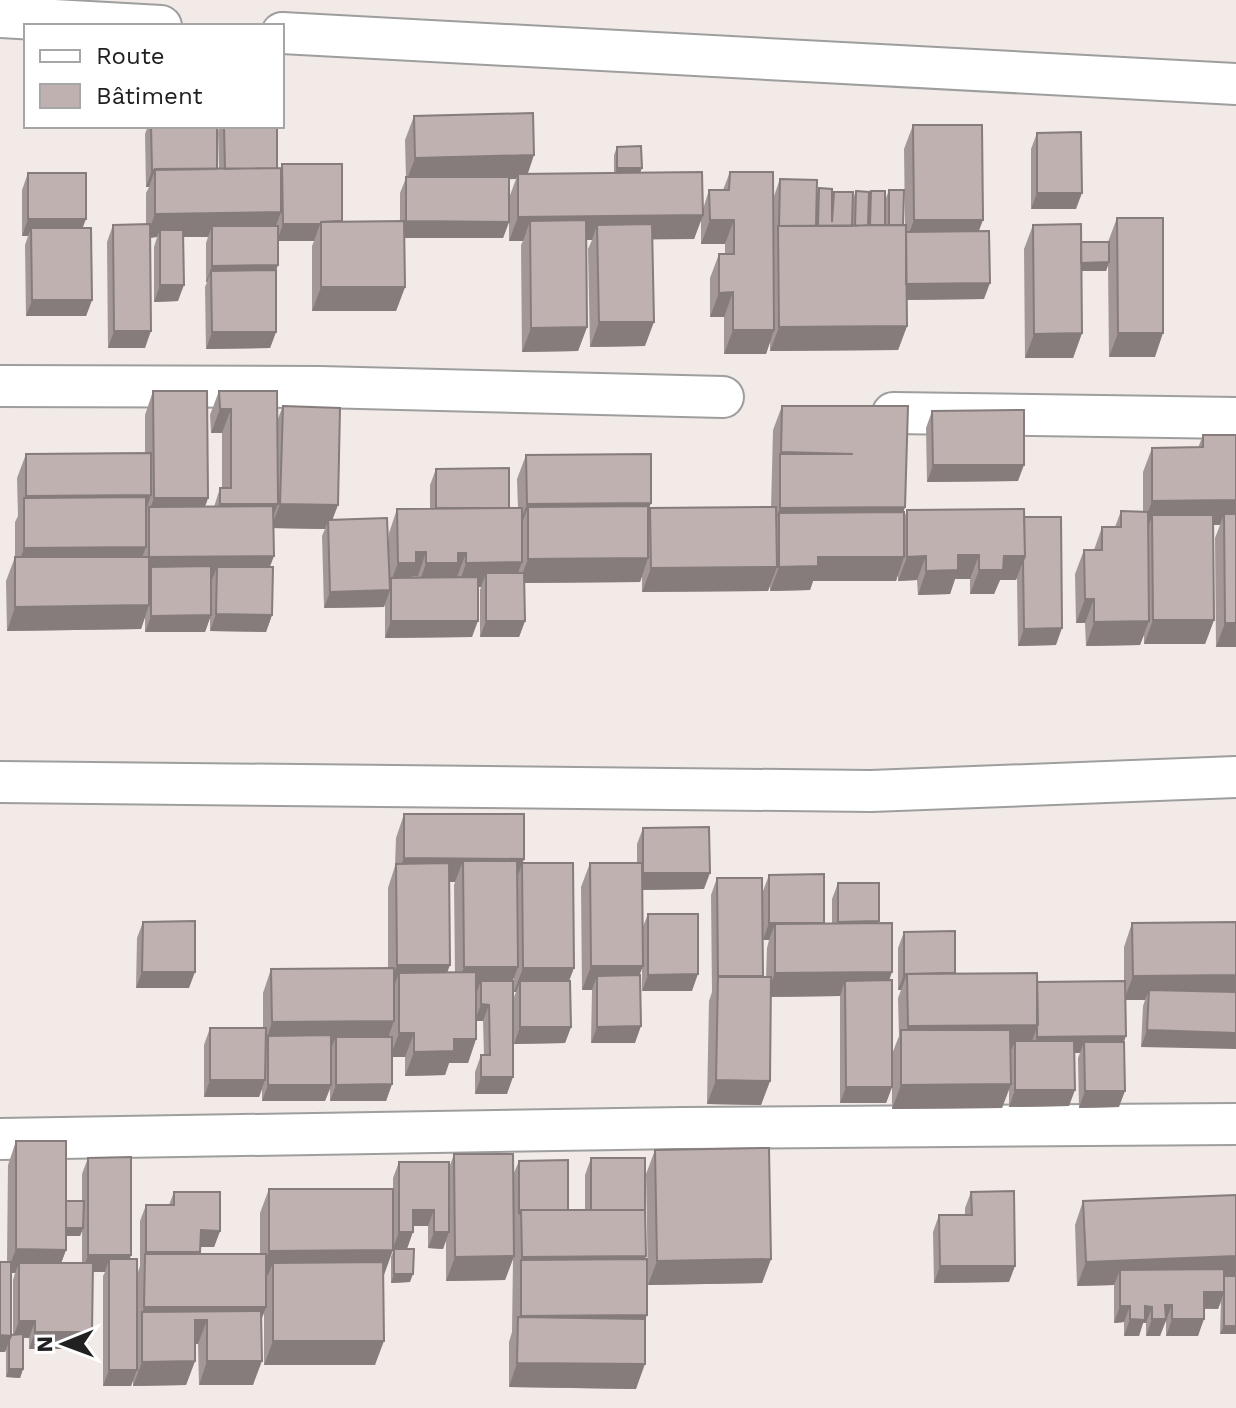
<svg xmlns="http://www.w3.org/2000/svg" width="1236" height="1408" font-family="'Work Sans',sans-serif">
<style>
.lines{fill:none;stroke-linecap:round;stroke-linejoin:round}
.street-casing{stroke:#9e9e9e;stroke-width:44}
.street{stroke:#fff;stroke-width:40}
.wall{fill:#a39897;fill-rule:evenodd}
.shaded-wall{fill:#857c7b}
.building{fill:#beb1b0;stroke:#857c7b;stroke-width:2}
</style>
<rect width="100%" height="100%" fill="#f1eae7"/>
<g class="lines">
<defs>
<path id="street" d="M0,17L161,26
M282,33L1236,84
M0,386L320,387L723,397
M893,413L1236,418
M0,782L871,791L1236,777
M0,1139L682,1128L1236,1124"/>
</defs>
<!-- street casing -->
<use href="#street" class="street-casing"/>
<!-- street -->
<use href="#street" class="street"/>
</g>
<!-- wall -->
<path class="wall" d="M414,116L528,174L614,173V155L617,147L640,173L703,209L709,190H723L730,172L774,196L780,179L817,194L819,188L832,197L834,192L853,199L856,191L869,198L871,191L885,225L886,198L889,190L903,225H905L904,149L913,125L978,231L984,299L906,300L907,326L898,350L770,351V342L766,354H724V317H710V278L719,254H725V244H701V220L694,239H652L645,346L590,347L588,249L592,240H587V327L578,351L522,352L521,245L523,241H509V198L516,179H509V222L503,238H405V287L396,311H312V246L314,241H278L276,271V332L270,348L206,349L205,287L207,282H206V243L208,237H183L178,301L154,302V247L157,237L150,238L145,348H108L107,242L113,225H146V193L149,187H146L145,134L148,126H217V169H219L218,131L220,126H277V168H281L282,164L342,221H400V193L406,178L405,140Z
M1037,133L1076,209H1031V149Z
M28,173L83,228L92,300L86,316H26L25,245L28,236H22V190Z
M1117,218L1155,357H1109L1108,265L1106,271H1081L1082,333L1073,358H1025L1024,249L1033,225L1081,242H1108Z
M153,391L208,498L205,507H214L220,488H222V433H211L210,415L219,391L277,421L283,406L333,519L389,560V533L397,509L430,508V485L436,469L509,508H518L517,479L526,455L648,512V514L650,508H771L773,430L782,406L905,507L903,512L904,518L907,510L1024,517L1056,645L1018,646L1017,577L1016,580H1000L994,594H970V579H955L950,594L918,595L917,580L898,581V573L896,581H813L810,590L770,591V585L768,591L642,592V576L640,582L524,583L525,621L519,637H480V590L481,587H478L472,637L385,638V603L384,607L324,608L322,536L325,529L273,528L269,567L272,615L266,632L210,631V618L205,632H145V617L141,629L7,631L6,581L15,557V522L18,516L17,478L26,454L145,453V415Z
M932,411L1018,481L927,482L926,428Z
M1203,435H1236V647H1216L1215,538L1220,525H1213L1214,620L1205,644H1144V635L1140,645L1086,646L1085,623H1076L1075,574L1084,550H1094L1102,527H1115L1121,511H1143V472L1152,448H1198Z
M404,814L524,859L522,863L569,981L571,1027L565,1043L514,1044V997L516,992H514V977L512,981L507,1094H475V1072L481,1055H484L483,1021H476V1039L468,1063H449L445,1075L405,1076V1057H392V1084L386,1101H330V1089L325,1101H262V1089L259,1097H204V1045L210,1028H263V993L271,969L388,968V888L395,866L396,838ZM450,882H455L454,885L455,973H447Z
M643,828L704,889L642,890V929L648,914L692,991H642V968L639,975L635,1043H591L592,990H582L581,887L590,863H637V844Z
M769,875L824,923H832V899L838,883L878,923L889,980L892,1054L899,1036L898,998L901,990H898V948L904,932L955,974L1037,982L1124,981V947L1132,923L1236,922L1141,1047L1143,1006L1145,1000H1126L1119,1107L1079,1108L1078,1058L1080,1053H1074L1069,1106L1009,1107V1089L1002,1108L892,1109V1083V1087L886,1103H840V996L771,997L770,1081L761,1105L707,1104L709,1001L712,992L711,895L717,878L762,977H766L767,948L769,940H763V891Z
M143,922L189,988H136L137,938Z
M16,1141L66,1201H82V1174L88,1158L131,1255L129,1259L137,1275L140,1266V1221L146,1205H169L174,1192L220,1231L214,1247H200V1254H260V1213L269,1189L384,1275L375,1365H264V1313L261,1320L253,1385H199L198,1344H195V1361L186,1385L133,1386V1379L131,1386H103V1276L105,1272H93L92,1332L86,1349H29V1338H23V1369L20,1378L6,1377V1349L5,1352H0V1262H7L8,1165ZM82,1231V1263H61L66,1250V1236H80ZM11,1273H15L13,1280V1335H11Z
M655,1150L771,1259L762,1283L648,1285L646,1174Z
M454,1154L513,1175L519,1161L568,1210H585V1175L591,1158L646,1256L645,1259V1321L636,1389L509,1387V1342L512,1332L513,1259L505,1280L446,1281V1240L443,1249L428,1248V1226H413L393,1248V1178L399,1162L449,1168Z
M971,1192L1009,1282L934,1283L933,1232L939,1215H965V1208Z
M1236,1195V1334H1220L1221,1302L1218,1309H1204L1198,1336H1166V1322H1165L1160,1336H1146V1323H1143L1139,1336H1124V1322L1114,1323V1285L1077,1286L1075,1225L1083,1201Z
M394,1249L410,1282L391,1283V1257Z"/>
<!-- shaded-wall -->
<path class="shaded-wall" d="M534,155L526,179L518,174L516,179L406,182L415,158Z
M617,168H642L639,176L614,177Z
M152,170H155L149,187H146Z
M1037,193H1082L1076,209H1031Z
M281,212L272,236L212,226L208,237H160V230L157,237L146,238L155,214Z
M703,215L694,239L597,240V225L592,240H530V221L523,241H509L518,217Z
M28,219H86L80,235L31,228L28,236H22Z
M710,220H734L725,244H701Z
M914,220H983L974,244H905Z
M406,221L509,222L503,238H400Z
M283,224H320L314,241H277Z
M1109,262L1106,271H1078L1081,263Z
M278,265L272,282L211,271L207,282H206L212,266Z
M990,283L984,299L900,300L906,284Z
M160,285H184L178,301L154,302Z
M321,287H405L396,311H312Z
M733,292L724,317H710L719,293Z
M32,300H92L86,316H26Z
M599,322H654L645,346L590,347Z
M907,326L898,350L770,351L779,327Z
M587,327L578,351L522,352L531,328Z
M733,330H774L766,354H724Z
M114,331H151L145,348H108Z
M212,332H276L270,348L206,349Z
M1082,333L1073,358H1025L1034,334Z
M1118,333H1163L1155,357H1109Z
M220,409H231L222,433H211Z
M781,452L853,454L780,456Z
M933,465H1024L1018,481L927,482Z
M151,495L143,519L24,502L26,496Z
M154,498H208L199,522L149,511Z
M1236,500V516L1224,514L1220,525H1152V515L1149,525H1143L1152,501Z
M651,503L642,527L528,507L520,528H518L527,504Z
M220,504H278L269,528L211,529Z
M280,504L338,505L329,529L328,520L325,529L271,528Z
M905,507L897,531L779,513L771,532L780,508Z
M146,547L137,571L16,572L24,548Z
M416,552H426L418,576H412L408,587L391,581L398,563Z
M458,553H466L457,577L418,587L426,563Z
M958,555H979L970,579H955L950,594L918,595L926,571Z
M274,556L265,580L217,567L212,580L151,581V567L146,581L149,557Z
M926,556L917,580L898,581L907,557Z
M1004,556H1025L1016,580H1000L994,594H970L979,570Z
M818,557H904L896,581H813L810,590L770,591L779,567Z
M648,558L640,582L519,583L528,559Z
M522,562L513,586L486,573L481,587H458L466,563Z
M777,567L768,591L642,592L651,568Z
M390,590L384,607L324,608L330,592Z
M1085,599H1094L1085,623H1076Z
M149,605L141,629L7,631L15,607Z
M216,614L272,615L266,632L210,631Z
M211,615L205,632H145L151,616Z
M1153,620H1214L1205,644H1144Z
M391,621H478L472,637L385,638Z
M486,621H525L519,637H480Z
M1149,621L1140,645L1086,646L1094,622Z
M1225,623H1236V647H1216Z
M1062,628L1056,645L1018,646L1024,629Z
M404,858L524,859L515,883L463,861L455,882H396V878Z
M643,873H710L704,889L637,890Z
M769,923H824L775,924L769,940H763Z
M397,965H450L441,989L399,973L393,989H388Z
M591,966H643L634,990L597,976L592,990H582Z
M464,967H518L509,991L481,981L477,991H455Z
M523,968H574L565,992L520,981L516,992H514Z
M142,972H195L189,988H136Z
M892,972L884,996L845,981L840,996L766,997L775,973Z
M698,974L692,991H642L648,975Z
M904,974H907L901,990H898Z
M1236,975V1000L1149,990L1145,1000H1124L1133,976Z
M481,1004L489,1005L483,1021H475Z
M394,1021L385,1046L336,1037L332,1046H268V1036L264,1047L272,1022Z
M1038,1025L1029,1049L1015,1041L1012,1049L901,1050V1046L908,1026Z
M641,1026L635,1043H591L597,1027Z
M520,1027H571L565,1043L514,1044Z
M1147,1030L1236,1033V1049L1141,1047Z
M399,1033H414L405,1057H390Z
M1126,1036L1120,1053L1084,1042L1080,1053H1031L1037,1037Z
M454,1039H476L468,1063H449L445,1075L405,1076L414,1052Z
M481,1077H513L507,1094H475Z
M210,1080H265L259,1097H204Z
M716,1080L770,1081L761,1105L707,1104Z
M392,1084L386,1101H330L336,1085Z
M1011,1084L1002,1108L892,1109L901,1085Z
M268,1085H331L325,1101H262Z
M846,1087H892L886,1103H840Z
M1015,1090H1075L1069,1106L1009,1107Z
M1085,1091H1125L1119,1107L1079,1108Z
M413,1210H434L428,1226H407Z
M65,1228H83L80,1236H62Z
M201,1230L220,1231L214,1247H195Z
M399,1232H413L407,1249L393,1248Z
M434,1232H449L443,1249L428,1248Z
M16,1249L66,1250L57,1274L19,1263L15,1273H7Z
M393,1250L384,1275H273V1263L268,1275H260L269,1251Z
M146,1252H200L194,1268L145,1256Z
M88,1255H131L125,1272L109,1259L105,1272H82Z
M514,1256L505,1280L446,1281L455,1257Z
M646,1256L637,1280L521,1260L513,1281L522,1257Z
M1236,1256V1279L1120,1270L1114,1285L1077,1286L1086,1262Z
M771,1259L762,1283L648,1285L657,1261Z
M940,1266H1015L1009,1282L934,1283Z
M394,1274H413L410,1282L391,1283Z
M1204,1292H1224L1218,1309L1198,1308Z
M1165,1305H1172L1160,1336H1146L1152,1319Z
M1120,1306H1130L1124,1322L1114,1323Z
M1145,1306L1152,1307L1146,1323H1143L1139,1336H1124L1130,1319Z
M144,1307H266L257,1331L207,1320L198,1344H186L142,1314Z
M647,1315L638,1339L518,1325L521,1316Z
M1172,1319H1204L1198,1336H1166Z
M19,1321H35L29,1338L13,1337Z
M1224,1326H1236V1334H1220Z
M35,1332H92L86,1349H29Z
M0,1335L11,1336L5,1352H0Z
M273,1341H384L375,1365H264Z
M195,1361L186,1385L133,1386L142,1362Z
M207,1361H262L253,1385H199Z
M517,1363L645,1364L636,1389L509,1387Z
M9,1369H23L20,1378L6,1377Z
M109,1370H137L131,1386H103Z"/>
<!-- building -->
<path class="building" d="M533,113L534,155L415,158L414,116Z
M913,125H982L983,220H914Z
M151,126H217V169L152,170Z
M224,126H277V168L225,169Z
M1081,132L1082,193H1037V133Z
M641,146L642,168H617V147Z
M282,164H342V221L321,222V224H283Z
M281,168V212L155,214V169Z
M702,172L703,215L518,217V174Z
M730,172H773L774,330H733V292L719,293V254H734V220H710L709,190H729Z
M28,173H86V219H28Z
M406,177H509V222L406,221Z
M780,179L817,180L816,226H779Z
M819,188L832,189V222L834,192H853L852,226H818Z
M889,190H904L903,225H889Z
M856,191L869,192L868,225L855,226Z
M871,191H885V225H870Z
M1117,218H1163V333H1118Z
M586,220L587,327L531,328L530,221Z
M404,221L405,287H321V222Z
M150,224L151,331H114L113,225Z
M652,224L654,322H599L597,225Z
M1081,224L1082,333L1034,334L1033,225Z
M906,225L907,326L779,327L778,226Z
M212,226H278V265L212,266Z
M31,228H91L92,300H32Z
M160,230H183L184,285H160Z
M989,231L990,283L906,284V232Z
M1081,242H1109V262L1081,263Z
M276,270V332H212L211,271Z
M153,391H207L208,498H154Z
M219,391H277L278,504H220V488H231V409H220Z
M283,406L340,408L338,505L280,504Z
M782,406H908L905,507L780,508V454H853L781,452Z
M1024,410V465H933L932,411Z
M1203,435H1236V500L1152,501V448L1203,447Z
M151,453V495L26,496V454Z
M651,454V503L527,504L526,455Z
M509,468V508H436V469Z
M146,497V547L24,548V498Z
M273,506L274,556L149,557V605L15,607V557H149V507Z
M648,506V558L528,559V507Z
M776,507L777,567L651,568L650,508Z
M522,508V562L466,563V553H458V563H426V552H416V563H398L397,509Z
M1024,509L1025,556H1004L1003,570H979V555H958V570L926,571V556L907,557V510Z
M1121,511L1148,512L1149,621L1094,622V599H1085L1084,550H1102V527H1121Z
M904,512V557H818V566L779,567V513Z
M1224,514H1236V623H1225Z
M1152,515H1213L1214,620H1153Z
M1024,517H1061L1062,628L1024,629L1023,561L1025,556Z
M387,518L390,590L330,592L328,520Z
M211,566V615L151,616V567Z
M217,567H273L272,615L216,614Z
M486,573H524L525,621H486Z
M478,577V621H391V578Z
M404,814H524V859L404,858Z
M709,827L710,873H643V828Z
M463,861H517L518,967H464Z
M449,863L450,965H397L396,864Z
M522,863H573L574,968H523Z
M590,863H642L643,966H591Z
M824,874V923H769V875Z
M717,878H762L763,976H718Z
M838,883H879V921L838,922Z
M648,914H698V974L648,975Z
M195,921V972H142L143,922Z
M1236,922V975L1133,976L1132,923Z
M892,923V972L775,973V924Z
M955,931V973L904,974V932Z
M394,968V1021L272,1022L271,969Z
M476,972V1039H454V1051L414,1052V1033H399V973Z
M1037,973L1038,1025L908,1026L907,974Z
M640,975L641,1026L597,1027V976Z
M718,977H771L770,1081L716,1080Z
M892,980V1087H846L845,981Z
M481,981H513V1077H481V1055H490L489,1005L481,1004Z
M520,981H570L571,1027H520Z
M1125,981L1126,1036L1037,1037V982Z
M1149,990L1236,992V1033L1147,1030Z
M210,1028H266L265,1080H210Z
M901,1030H1010L1011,1084L901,1085Z
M331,1035V1085H268V1036Z
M336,1037H392V1084L336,1085Z
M1015,1041H1074L1075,1090H1015Z
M1084,1042H1124L1125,1091H1085Z
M16,1141H66V1250L16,1249Z
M769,1148L771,1259L657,1261L655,1150Z
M454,1154H513L514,1256L455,1257Z
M131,1157V1255H88V1158Z
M591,1158H645V1210H591Z
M568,1160V1210H521L519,1214V1161Z
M399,1162H449V1232H434V1210H413V1232H399Z
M269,1189H393V1250L269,1251Z
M1014,1191L1015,1266H940L939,1215H972L971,1192Z
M174,1192H220V1231L201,1230L200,1252H146V1205H174Z
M1236,1195V1256L1086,1262L1083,1201Z
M66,1201H84L83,1228H66Z
M521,1210H645L646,1256L522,1257Z
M394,1249H414L413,1274H394Z
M145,1254H266V1307H144Z
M109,1259H137V1370H109Z
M647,1259V1315L521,1316V1260Z
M0,1262H11V1336L0,1335Z
M383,1262L384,1341H273V1263Z
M19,1263H93L92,1332H35V1321H19Z
M1224,1269V1292H1204V1319H1172V1305H1165L1166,1319H1152V1307L1145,1306V1320L1130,1319V1306H1120V1270Z
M1224,1276H1236V1326H1224Z
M261,1311L262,1361H207V1320H195V1361L142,1362V1312Z
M518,1317L645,1319V1364L517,1363Z
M23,1334V1369H9V1341L11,1335Z"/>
<!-- legend -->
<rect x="24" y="24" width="260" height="104" fill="#ffffff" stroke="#a6a6a6" stroke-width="2"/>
<rect x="40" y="50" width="40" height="12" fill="#ffffff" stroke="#a6a6a6" stroke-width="2"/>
<text x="96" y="64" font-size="24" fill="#212121">Route</text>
<rect x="40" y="84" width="40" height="24" fill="#beb1b0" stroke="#a6a6a6" stroke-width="2"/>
<text x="96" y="104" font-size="24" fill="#212121">Bâtiment</text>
<!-- north arrow -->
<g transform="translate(64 1344) rotate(269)" stroke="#ffffff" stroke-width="6" paint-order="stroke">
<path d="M0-6L14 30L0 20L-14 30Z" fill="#212121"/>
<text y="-12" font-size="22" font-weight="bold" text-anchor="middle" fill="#212121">N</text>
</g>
</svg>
